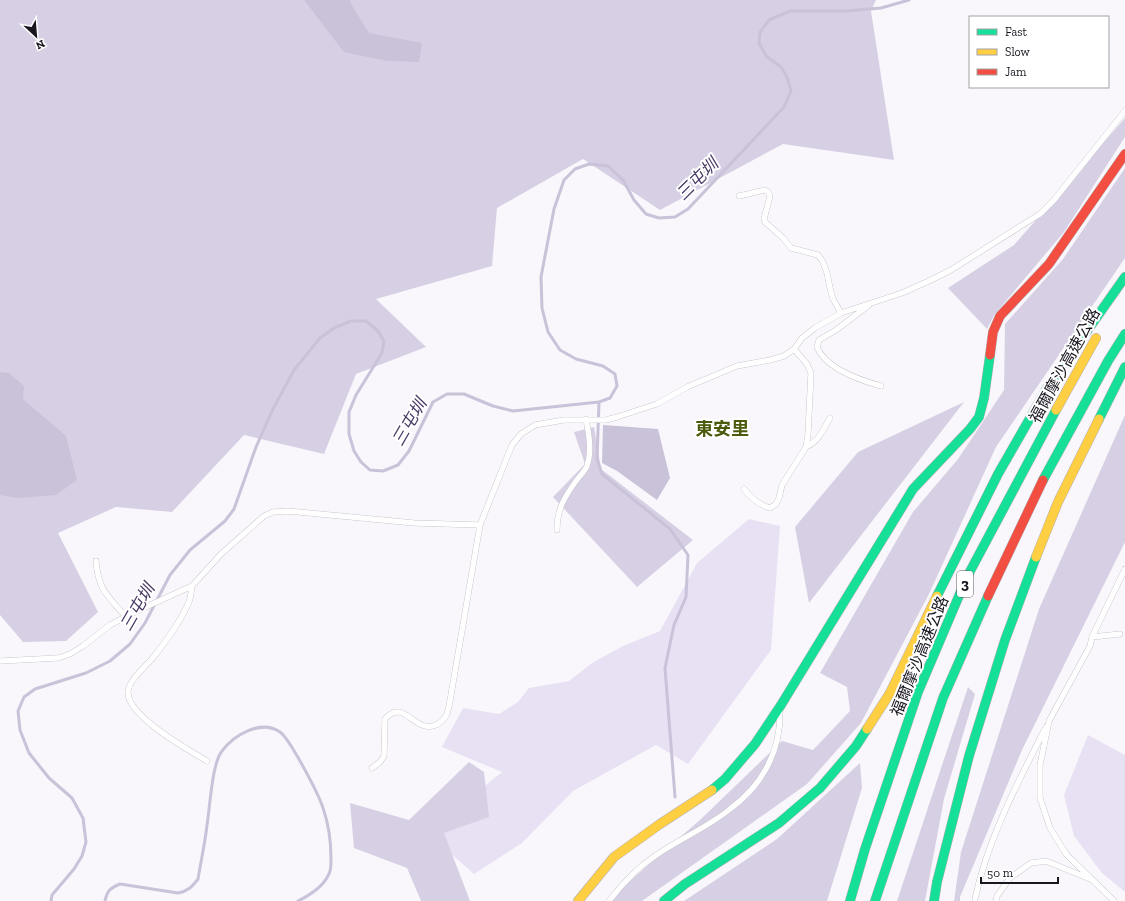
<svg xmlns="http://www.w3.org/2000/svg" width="1125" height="901" font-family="'Zilla Slab','Noto Sans TC',serif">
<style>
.green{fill:#e8e1f4}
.forest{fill:#d7d0e4}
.water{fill:#c9c2d9}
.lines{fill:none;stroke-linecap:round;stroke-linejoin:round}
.stream{stroke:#c9c2d9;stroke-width:3}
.lane-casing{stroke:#b2aeb6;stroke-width:6}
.fast-casing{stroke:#b2aeb6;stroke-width:10}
.slow-casing{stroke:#b2aeb6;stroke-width:10}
.jam-casing{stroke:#b2aeb6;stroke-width:10}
.lane{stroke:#fefefe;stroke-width:5.5}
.fast{stroke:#16e098;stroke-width:9}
.slow{stroke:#ffcf43;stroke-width:9}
.jam{stroke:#f24e42;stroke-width:9}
.labels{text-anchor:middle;stroke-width:4;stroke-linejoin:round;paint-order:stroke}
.shield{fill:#fff;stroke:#5e5c63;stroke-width:1}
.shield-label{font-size:15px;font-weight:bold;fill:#191620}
.street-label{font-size:16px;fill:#191620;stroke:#fff}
.water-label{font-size:17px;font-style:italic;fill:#4a3965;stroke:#fff}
.quarter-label{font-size:18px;font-weight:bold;fill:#4b5a0b;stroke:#fff}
</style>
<rect width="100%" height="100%" fill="#f9f7fb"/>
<!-- green -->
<path class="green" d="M749,519L780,526L771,650L688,764L656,745L573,791L522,843L474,874L427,833L502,772L442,747L463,708L499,714L518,702L529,688L569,681L592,663L623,646L660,631L697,563Z
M1088,735L1125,755V892L1102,873L1074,836L1064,795Z"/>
<!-- forest -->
<path class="forest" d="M0,0H876L871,11L894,160L783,144L660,210L583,159L497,208L492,266L376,299L426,347L356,374L324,454L244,435L172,512L116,507L58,533L98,612L66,641L23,642L0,615Z
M1125,118V137L1064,232L995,314L987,329L948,288L1014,245Z
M1125,168V258L996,447L929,594L861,723L807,784L642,901H607L701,819L782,741L813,750L850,711L847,687L820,673L913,512L958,459L1004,390L1005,324L1063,259Z
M964,402L809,603L795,527L858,452Z
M1125,415V542L1022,750L960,897V901H954L961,852L1039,609Z
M594,427L601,469L693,540L637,587L553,497L585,464L574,432Z
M968,687L975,694L944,799L925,901H897Z
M469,762L484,772L489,817L444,833L470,901H421L407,868L354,848L350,803L409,820Z
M860,763L862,788L827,901H684L777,839Z"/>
<!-- water -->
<path class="water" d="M304,0H350L351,4L369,33L422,43L419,62L387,61L344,52Z
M0,372L9,373L24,386L23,399L66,436L77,480L56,495L18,498L0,495Z
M603,425L658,429L670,478L657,500L617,471L602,463Z"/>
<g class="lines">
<!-- stream -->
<path class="stream" d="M599,402L597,459L602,474L670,529L688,555L686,597L674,625L665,668L675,797
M51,901L52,895L74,869L82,856L86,842L83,818L72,798L49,778L29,753L20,730L18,711L24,697L35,689L86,673L110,661L130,644L145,623L170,575L190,550L225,521L234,509L256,447L273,409L294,370L320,338L334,328L351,321H366L378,331L384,341L382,353L356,395L349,412V434L354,451L361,462L370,470L383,471L398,465L409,451L433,402L447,394H464L493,406L513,411L599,402L610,398L617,386L615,374L603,366L576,359L560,350L548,332L542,308L541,277L554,209L564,180L575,169L589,164L608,166L623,180L634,200L646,214L659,218L675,217L688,209L784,107L791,91L787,77L781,67L766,56L759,43L760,32L769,20L790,11H846L881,8L909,0
M105,901C107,891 110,888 120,884L178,893C188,891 192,887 198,879C201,861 205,843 207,825C210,807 212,763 222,751C234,735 261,719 280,732C290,739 319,795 323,808C329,825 331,841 331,859C331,862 331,868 330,871C326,885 310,895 298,901"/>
<defs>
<path id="lane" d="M739,196L765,190L768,192L770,196L764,219L765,222L783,238L791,248L818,255L823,262L827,273L830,288L833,299L841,313
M869,305L836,330L819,340L817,347C826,369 859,380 881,386
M806,447C819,441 823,430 830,418
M744,489C751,498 759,505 770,508L776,504L779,498L782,485L806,447L808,434L811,373L807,364L794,349
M557,530C557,509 564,498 576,481C579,477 585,471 587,466C592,451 589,435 586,419
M96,561C98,590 108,596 126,617
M192,586C191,592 191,599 188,604C179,624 165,643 151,660C143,669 129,680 128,692C127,716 188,750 207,761
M1092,637L1125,569
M0,661L58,658L70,654L83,646L110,625L139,610L192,586L221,554L264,516L273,512L288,511L414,523L480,525
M372,768L380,762L384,756L385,719C404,697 414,734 436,725C440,723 445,718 447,714C449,708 450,701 451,695L480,525L512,445L521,434L535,425L564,420H606L617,417L657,404L687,387L737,366L770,360L784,356L794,349L802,338L815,328L841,313L902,293L931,280L951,270L1040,214L1054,200L1125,111
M975,899C988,838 1018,782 1046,727
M609,901C622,884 637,868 655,856C679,839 707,828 730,809C762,785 780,754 780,713
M996,901L997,896L1010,878L1031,863L1046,861L1090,879
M1114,901L1066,854L1050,828L1040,798V765L1049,721L1090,646L1092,637L1120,634"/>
<path id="fast" d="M1099,419L1125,367
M1043,480L1108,361L1125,334
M937,596L998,474L1049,385L1125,277
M712,790L725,779L755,744L781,705L913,489L970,429L979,417L984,398L990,355
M664,901L685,884L779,823L820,788L856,746L867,729
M850,901L865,849L918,692L967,577L1056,410
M875,901L943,698L988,596
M934,901L937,882L969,756L1005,640L1036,557"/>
<path id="slow" d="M1056,410L1096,338
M1036,557L1058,502L1099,419
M867,729L890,693L937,596
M578,901L614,857L660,824L712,790"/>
<path id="jam" d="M990,355L993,332L1000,316L1049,264L1125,154
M988,596L1043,480"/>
</defs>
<!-- lane casing -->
<use href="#lane" class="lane-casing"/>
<!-- fast casing -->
<use href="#fast" class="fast-casing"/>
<!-- slow casing -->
<use href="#slow" class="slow-casing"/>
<!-- jam casing -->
<use href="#jam" class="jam-casing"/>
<!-- lane -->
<use href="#lane" class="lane"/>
<!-- fast -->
<use href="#fast" class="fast"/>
<!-- slow -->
<use href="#slow" class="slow"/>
<!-- jam -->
<use href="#jam" class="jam"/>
</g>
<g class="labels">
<!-- shield labels -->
<rect class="shield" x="957" y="571" width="16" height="26" rx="3"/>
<g class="shield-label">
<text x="965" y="589">3</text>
</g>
<!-- street labels -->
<g class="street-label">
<text transform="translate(1064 365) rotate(-61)" y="6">福爾摩沙高速公路</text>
<text transform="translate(919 656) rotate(-68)" y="6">福爾摩沙高速公路</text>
</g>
<!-- water labels -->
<g class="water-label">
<text transform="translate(697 179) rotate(-45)" y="6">三屯圳</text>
<text transform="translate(409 422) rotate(-60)" y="6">三屯圳</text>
<text transform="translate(137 607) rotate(-60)" y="6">三屯圳</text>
</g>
<!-- quarter labels -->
<g class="quarter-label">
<text x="722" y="435">東安里</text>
</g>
</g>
<!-- legend -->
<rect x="969" y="16" width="140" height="72" fill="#ffffff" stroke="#a3a2a6"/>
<rect x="977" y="29" width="20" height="6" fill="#16e098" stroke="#a3a2a6"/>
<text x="1005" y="36" font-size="12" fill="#191620">Fast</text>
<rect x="977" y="49" width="20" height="6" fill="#ffcf43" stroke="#a3a2a6"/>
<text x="1005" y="56" font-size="12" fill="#191620">Slow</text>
<rect x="977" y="69" width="20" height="6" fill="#f24e42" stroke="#a3a2a6"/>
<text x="1005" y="76" font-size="12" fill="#191620">Jam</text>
<!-- north arrow -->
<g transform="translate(36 36) rotate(154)" stroke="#ffffff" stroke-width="3" paint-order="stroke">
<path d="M0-3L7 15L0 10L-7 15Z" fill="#191620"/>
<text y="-6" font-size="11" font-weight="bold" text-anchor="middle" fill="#191620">N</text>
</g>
<!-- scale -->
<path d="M981 877v6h77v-6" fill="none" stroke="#191620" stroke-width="2"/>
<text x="987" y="877" font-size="12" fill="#191620" stroke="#ffffff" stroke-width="3" paint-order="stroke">50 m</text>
</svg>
